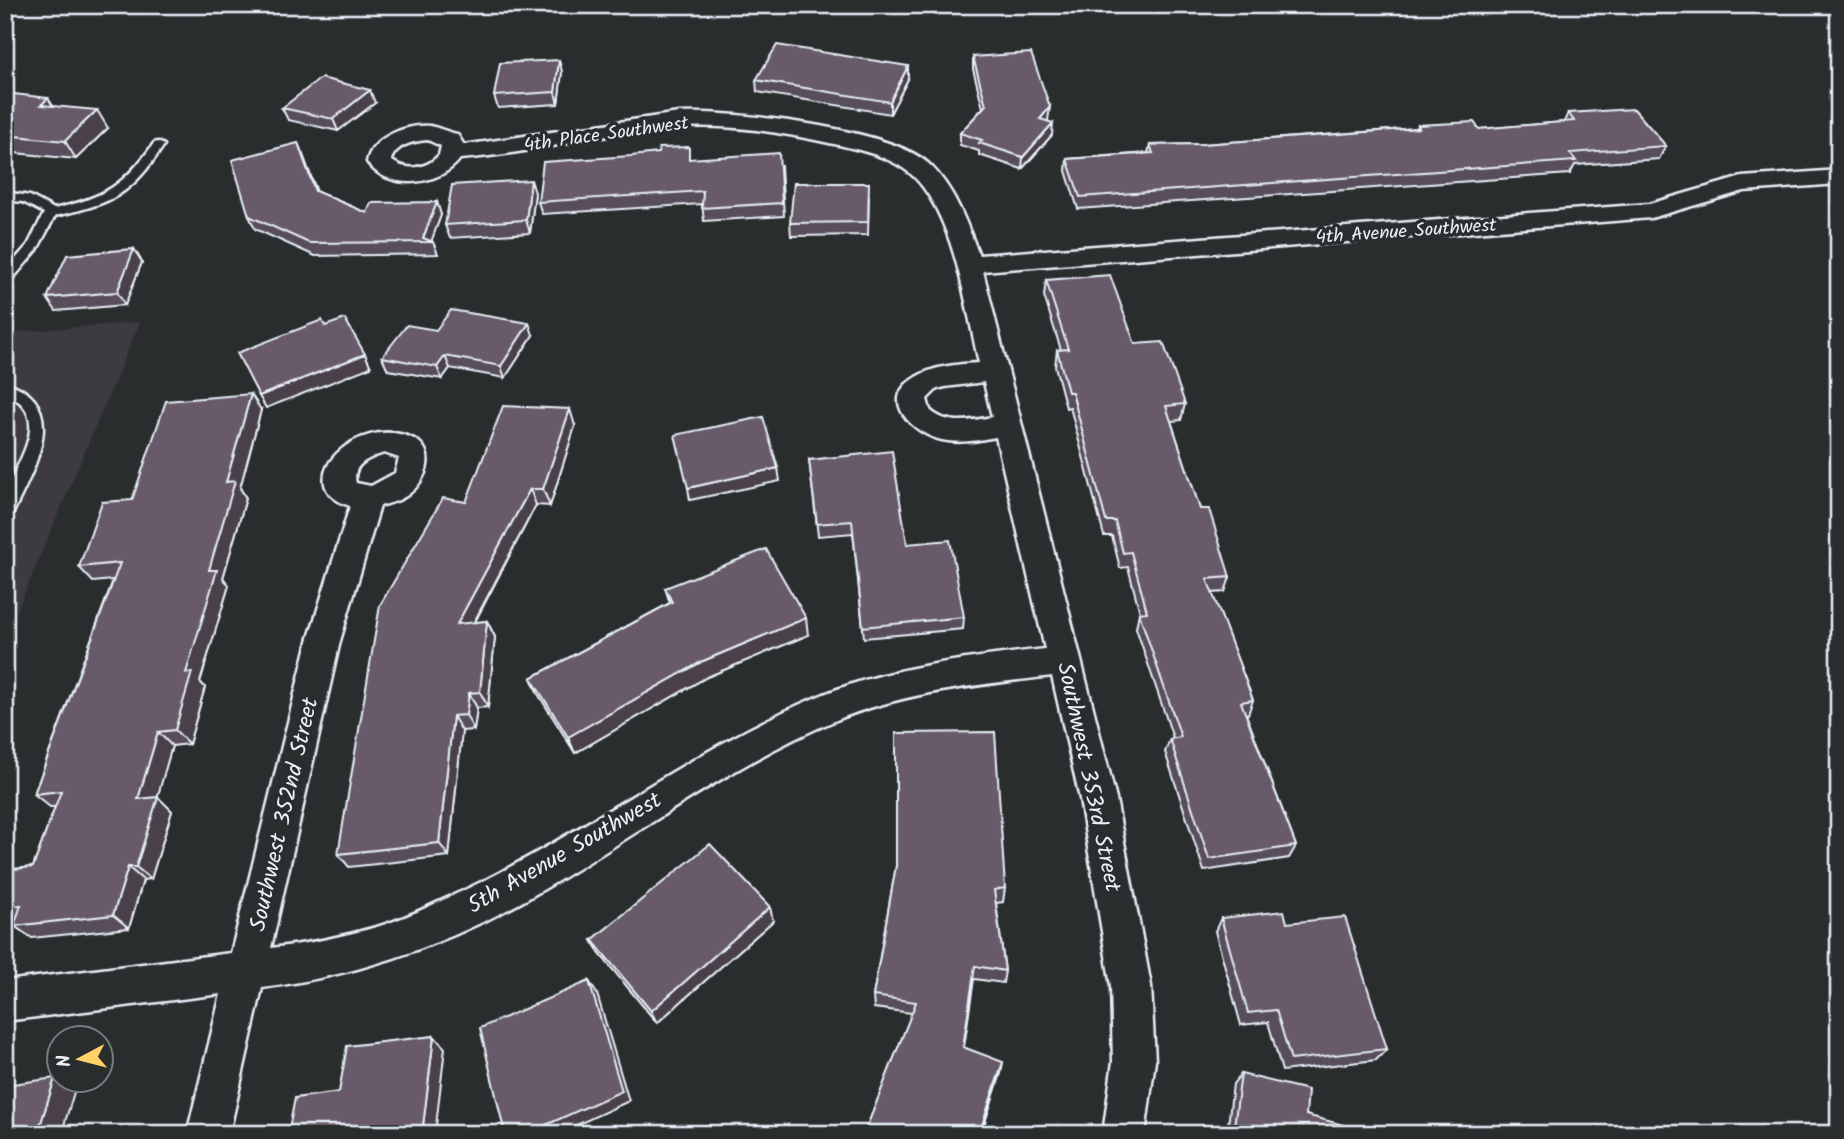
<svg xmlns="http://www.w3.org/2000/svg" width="1844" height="1139" font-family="Kalam,sans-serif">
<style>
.built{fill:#3c3a40}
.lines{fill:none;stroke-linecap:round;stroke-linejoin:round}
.service-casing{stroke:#e8f1f8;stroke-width:5}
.minor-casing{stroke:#e8f1f8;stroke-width:5}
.service{fill:#2a2d2e;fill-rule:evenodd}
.minor{fill:#2a2d2e;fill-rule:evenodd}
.wall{fill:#594d5a;stroke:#e8f1f8;stroke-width:2}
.shaded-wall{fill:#483f4a;stroke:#e8f1f8;stroke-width:2}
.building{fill:#675a69;stroke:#e8f1f8;stroke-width:2}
.labels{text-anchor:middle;stroke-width:7;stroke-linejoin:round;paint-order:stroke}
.far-street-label{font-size:19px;fill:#e8f1f8;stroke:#2a2d2e}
.street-label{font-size:23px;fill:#e8f1f8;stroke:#2a2d2e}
</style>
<rect width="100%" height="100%" fill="#2a2d2e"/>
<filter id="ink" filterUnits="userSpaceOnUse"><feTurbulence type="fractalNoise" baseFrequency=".0143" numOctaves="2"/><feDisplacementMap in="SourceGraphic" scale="14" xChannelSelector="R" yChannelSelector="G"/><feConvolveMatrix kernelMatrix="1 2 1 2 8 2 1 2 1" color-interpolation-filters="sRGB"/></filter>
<g filter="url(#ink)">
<!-- built -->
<path class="built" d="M140,322L5,639V333Z"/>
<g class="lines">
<defs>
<path id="service" d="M158,142L164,145C130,196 113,203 55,216L37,250L10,282L5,283V271L28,245L44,213L23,202L5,200V192L30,196L54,209C105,197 124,186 154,143Z
M5,382C73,403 33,470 13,513L5,519C5,512 4,503 5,497C14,463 57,416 5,393Z"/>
<path id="minor" d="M679,113C733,111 894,128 931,166C955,190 967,224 979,255L1649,204L1742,177L1839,170V184L1744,191L1651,218L983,271L1116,799L1151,986L1155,1061L1145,1134H1103L1113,1061L1111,986L1080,799L1052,676C978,685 903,692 834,721C725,767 630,841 527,899C445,945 355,976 262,988L229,1134H187L221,994L5,1021V981L231,953L308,641L350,506C285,484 358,411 414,439C437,451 427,480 410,493C402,500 391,503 380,506L340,641L271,948C308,944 345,936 380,926C406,918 430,906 454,895C578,838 687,753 812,699C886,667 966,658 1045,649L996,437C979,440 960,444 942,440C913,434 877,399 916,377C934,366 959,364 979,363C966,308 957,233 923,187C903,159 866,151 834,144C784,133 733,124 681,127C607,131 535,154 460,159C440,186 388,192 367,162C371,137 407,124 430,126C439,128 448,132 457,134L464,145ZM428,140L441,146L439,155C427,169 405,172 391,160C396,145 413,141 428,140ZM984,382L992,417C970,421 947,426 930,410L927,399L937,389L945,387ZM384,453L399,458L395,473L371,486L356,483C351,464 369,458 384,453Z"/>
</defs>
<!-- service casing -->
<use href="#service" class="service-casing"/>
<!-- minor casing -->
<use href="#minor" class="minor-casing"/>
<!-- service -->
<use href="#service" class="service"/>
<!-- minor -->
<use href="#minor" class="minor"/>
</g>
<!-- wall -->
<path class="wall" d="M973,57L1048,120L1047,121L1052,135L1022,169L979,155V151L960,145V133L983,108L973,69Z
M559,60L562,72L558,104L498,108L494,96Z
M908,79L890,114L757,92L756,80Z
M5,93L53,106L108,128L76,159L5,152Z
M375,103L338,131L288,120L282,108Z
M1568,113L1666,146L1659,159L1575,165L1570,174L1078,209L1066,171L1067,159L1148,153L1150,145L1203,144L1417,128L1418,125L1479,129L1564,122Z
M303,155L317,192L367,213L437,202L441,215L431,241L433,242L438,254L315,256L255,229L249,216Z
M691,159L781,166L784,216L704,221L702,204L542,214L538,202Z
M535,193L530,233L450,238L445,225Z
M869,196L868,235L791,236L790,223Z
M134,249L142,262L125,305L56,311L47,298Z
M1046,280L1135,344L1185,404L1181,420L1171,421L1200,509L1230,577L1225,592L1212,593L1253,700L1248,714H1246L1296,846L1289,858L1204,871L1165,752L1170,739L1173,738L1136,628L1139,613H1140L1128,567L1120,568L1112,536H1104L1070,407L1066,408L1055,366L1057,350H1061L1044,296Z
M436,330L533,335L505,378L450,368L442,379L388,370L382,357Z
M261,410L240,488L246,498L223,578L229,585L200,682L205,687L189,744L172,746L157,797L172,811L151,879L143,880L129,928L32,938L14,926L16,920L5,921V870L33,867L55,807H50L34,794L113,580L93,582L79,567Z
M575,426L550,506L536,505L475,622L487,621L495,637L488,707L477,708L474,730L462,731L449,856L349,867L338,854L466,502Z
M809,460L907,544L964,617L963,629L864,638L853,533L818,536Z
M665,588L808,635L707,677L575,753L538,694L531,678L670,603Z
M896,866L1005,888L1003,902L996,903L1005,971L1003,983L974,979L964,1047L1001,1073L981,1134H864L912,1013L874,1008L873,996Z
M1221,918L1287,923L1387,1049L1376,1060L1282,1071L1268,1022L1241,1025L1215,931Z
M773,921L657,1023L599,953L592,940Z
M1241,1074L1306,1115L1347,1134H1227L1233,1084Z"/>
<!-- shaded-wall -->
<path class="shaded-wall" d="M559,60L562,72L558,104L555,92Z
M908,66V79L890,114V102Z
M370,90L375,103L338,131L333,119Z
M48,98L59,116L41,105Z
M1050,107L1048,120L1039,131L1040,119Z
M97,110L108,128L76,159L65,141Z
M1053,123L1052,135L1022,169L1023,157Z
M298,143L303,155L321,204L315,191Z
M531,180L535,193L530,233L526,220Z
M437,202L441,215L431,242L423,238Z
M134,249L142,262L125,305L117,292Z
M529,323L533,335L505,378L501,366Z
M365,354L371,367L266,408L259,396Z
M445,356L450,368L442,379L437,367Z
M251,394L261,410L240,488L246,498L223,578L229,585L200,682L205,687L189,744L175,730L186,673L209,570L226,482Z
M570,409L575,426L550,506L543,489Z
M778,468L780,481L690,500L688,488Z
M530,489L536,505L465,639L457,624Z
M806,618L808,635L707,677L575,753L568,737L703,661Z
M487,621L495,637L488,707L480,692Z
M469,693L477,708L474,730L466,715Z
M453,716L462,731L449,856L439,843Z
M158,732L172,746L153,813L138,799Z
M158,797L172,811L151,879L136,867Z
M128,867L143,880L129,928L113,915Z
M770,907L773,921L657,1023L651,1011Z
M589,981L597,994L629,1101L557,1134H526Z
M434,1036L445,1048L435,1134H422Z
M1003,1062L1001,1073L981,1134H979Z
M55,1078L75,1089L62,1132L66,1134H49L39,1129Z"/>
<!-- building -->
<path class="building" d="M777,45L908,66L890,102L756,80Z
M1031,53L1050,107L1040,119L1053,123L1023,157L979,143L982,140L960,133L986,105L973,57Z
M559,60L555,92L494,96L500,63Z
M321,78L370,90L333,119L282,108Z
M5,93L48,98L41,105L97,110L65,141L5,135Z
M1634,109L1666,146L1570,153L1576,161L1080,197L1067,159L1153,153L1150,145L1203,144L1419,128L1418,125L1474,122L1479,129L1574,121L1568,113Z
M298,143L315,191L367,213L371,203L437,202L423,238L433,242L309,243L249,216L232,160Z
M689,147V159L779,153L782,203L702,208L703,191L538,202L543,162L631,156L658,153L659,148Z
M531,180L526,220L445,225L452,185Z
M794,183H869L868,222L790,223Z
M134,249L117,292L47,298L67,255Z
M1110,275L1135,344L1163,342L1185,404L1166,406L1200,509H1209L1230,577L1207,579L1253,700L1241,702L1296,846L1209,859L1170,739L1181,737L1139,613L1147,612L1131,552L1123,553L1115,521H1106L1072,392H1068L1057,350L1068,349L1046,280Z
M451,310L529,323L501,366L445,356L437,367L382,357L407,325L436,330Z
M345,319L365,354L259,396L237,353L322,320L325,326Z
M251,394L226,482L235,481L209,570H217L186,673L192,672L175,730L158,732L138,799L158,797L136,867H128L113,915L14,926L21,905L5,907V870L33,867L61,791L34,794L120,563L79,567L102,502L132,500L166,401Z
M503,406L570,409L543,489H530L457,624L487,621L480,692L469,693L466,715L453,716L439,843L338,854L380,605L443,498L466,502Z
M763,417L778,468L688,488L675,435Z
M892,451L907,544L950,540L964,617L863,627L852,521L817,524L809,460Z
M766,549L806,618L703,661L568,737L531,678L672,602L665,588Z
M995,732L1005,888L994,890L1005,971L975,966L963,1047L1003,1062L979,1134H864L916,1002L873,996L896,866V733Z
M710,844L770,907L651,1011L592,940Z
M1284,911L1287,923L1345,917L1387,1049L1291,1060L1276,1010L1248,1013L1221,918Z
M589,981L622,1091L526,1134H505L480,1028Z
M434,1036L422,1134H288L295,1098L339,1092L347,1046Z
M1241,1074L1308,1090L1306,1115L1347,1126V1134H1233Z
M55,1078L39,1129L53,1128L51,1134H5V1085Z"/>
</g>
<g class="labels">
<!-- far-street labels -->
<g class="far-street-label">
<text transform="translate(606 133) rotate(-8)" y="7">4th Place Southwest</text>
<text transform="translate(1406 230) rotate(-4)" y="7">4th Avenue Southwest</text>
</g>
<!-- street labels -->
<g class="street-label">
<text transform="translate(1090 777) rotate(78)" y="8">Southwest 353rd Street</text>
<text transform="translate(283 814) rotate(-77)" y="8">Southwest 352nd Street</text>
<text transform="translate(564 852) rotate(-30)" y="8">5th Avenue Southwest</text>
</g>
</g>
<!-- margin -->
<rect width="1844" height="1139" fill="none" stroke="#2a2d2e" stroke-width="28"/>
<rect x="14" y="14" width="1816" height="1111" fill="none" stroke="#e8f1f8" stroke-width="2.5" filter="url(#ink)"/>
<!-- north arrow -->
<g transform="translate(80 1059) rotate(263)"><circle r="33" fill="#2a2d2e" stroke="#767b7f" stroke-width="2"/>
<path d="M0-5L12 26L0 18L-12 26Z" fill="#ffd166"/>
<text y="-10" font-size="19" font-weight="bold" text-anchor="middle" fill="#e8f1f8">N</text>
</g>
</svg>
